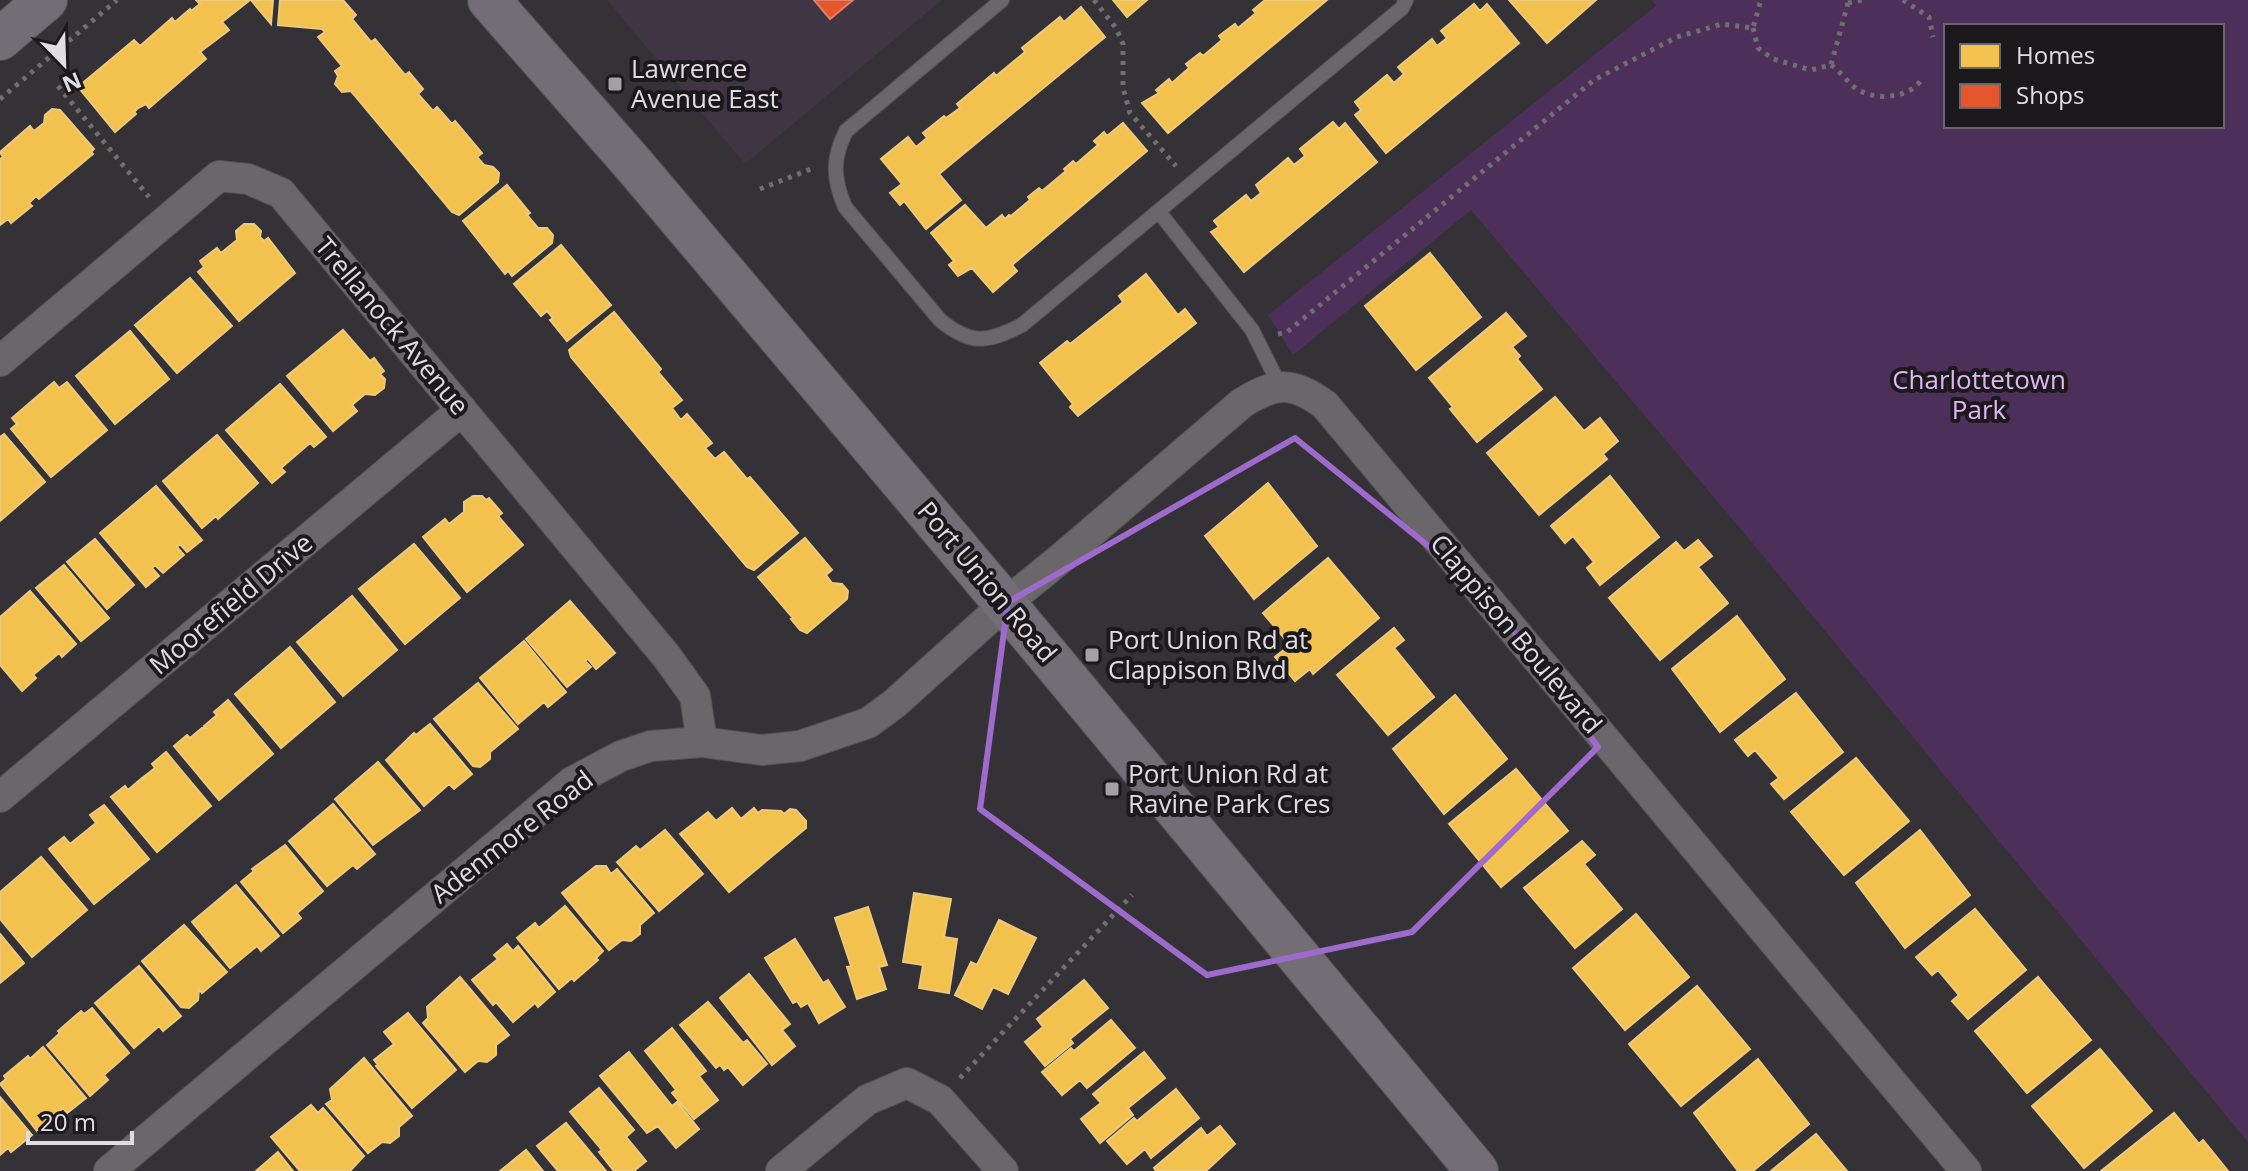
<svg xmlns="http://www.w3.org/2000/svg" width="2248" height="1171" font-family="'Open Sans',sans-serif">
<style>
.built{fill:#3f3543}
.green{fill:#4d305a;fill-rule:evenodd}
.homes{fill:#f2c14e;stroke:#edc97a;stroke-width:2}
.shops{fill:#e4572e;stroke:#e37f64;stroke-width:2}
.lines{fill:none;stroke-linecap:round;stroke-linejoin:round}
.service-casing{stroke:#545155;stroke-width:16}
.minor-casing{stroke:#545155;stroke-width:32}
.secondary-casing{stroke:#545155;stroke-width:44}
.path{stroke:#706e71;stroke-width:5;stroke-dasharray:4 6;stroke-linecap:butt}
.service{stroke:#69676a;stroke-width:14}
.minor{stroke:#69676a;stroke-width:30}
.secondary{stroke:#736e75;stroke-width:42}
.marked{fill:none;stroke:#9e6acb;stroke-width:6;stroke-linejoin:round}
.poi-dot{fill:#a4a0a6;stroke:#1c191d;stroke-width:3}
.labels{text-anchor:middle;stroke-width:8;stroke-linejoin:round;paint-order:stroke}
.poi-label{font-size:26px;fill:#e0dce2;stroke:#1c191d;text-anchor:start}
.street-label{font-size:26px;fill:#e0dce2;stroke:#1c191d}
.park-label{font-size:26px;fill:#e1b4f6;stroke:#1c191d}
</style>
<rect width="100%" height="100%" fill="#353237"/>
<!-- built -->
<path class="built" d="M607,0H942L745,164Z"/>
<!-- green -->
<path class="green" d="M1652,0H2248V1142L1745,534L1471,210L1293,355L1268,315L1656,6ZM1946,26H2222V126H1946Z"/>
<!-- homes -->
<path class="homes" d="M196,0H250L222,22L229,30L200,52L206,59L149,108L146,104L138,108L134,112L136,114L115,132L78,87L134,40L140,46L172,18L175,22L190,9L191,11L200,4Z
M251,0H273L271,24Z
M280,0H343L356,15L352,19L371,42L375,39L405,75L409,72L423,89L418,94L433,111L437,107L452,124L455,121L482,153L477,157L484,165L493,167L499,173L498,182L459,215L452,212L351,91L342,92L335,84L338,76L335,71L342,66L318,37L325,32L322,29L278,25Z
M1113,0H1147L1127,17Z
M1265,0H1327L1168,133L1142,103L1159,93L1156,90L1169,79L1172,83L1189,68L1186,64L1200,53L1203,56L1222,40L1219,36L1235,24L1238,28L1256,13L1253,10Z
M1509,0H1596L1547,43Z
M1474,4L1480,11L1487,4L1519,43L1386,153L1355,115L1361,110L1355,102L1387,75L1394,83L1404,74L1398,67L1432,39L1437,46L1447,38L1441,31Z
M1081,7L1105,37L939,174L961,200L926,229L904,201L900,205L890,193L902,184L881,159L908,137L916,147L927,138L923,133L944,116L946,118L960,108L957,104L994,73L996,76L1025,52L1022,48L1060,17L1064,22Z
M52,109L60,110L94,149L91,152L93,154L39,199L36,196L29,203L32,206L11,223L8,219L0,225V159L3,157L0,152L30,126L34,131L44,123L45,115Z
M1333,122L1339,129L1345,123L1377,162L1244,272L1211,232L1219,227L1214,221L1246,195L1251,201L1261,193L1256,185L1288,158L1294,165L1305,156L1300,149Z
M1123,123L1147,151L1012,265L1017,271L993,292L972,268L958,276L949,265L954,261L931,233L965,205L986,228L1002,215L1005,219L1009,215L1011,216L1030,200L1028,197L1039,188L1042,191L1066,171L1064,169L1073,161L1076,164L1098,145L1094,141L1104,132L1107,136Z
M507,185L530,213L527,215L538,228H547L553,235L552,243L512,276L508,271L505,274L463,221Z
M244,224H254L261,231L260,237L264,241L268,238L295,273L239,321L198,272L204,267L200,261L217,248L221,253L237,240L236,231Z
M561,245L611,305L567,341L550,320L553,318L547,311L541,316L514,284Z
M1430,253L1481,317L1416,370L1365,306Z
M1146,274L1178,315L1185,309L1196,323L1078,416L1070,407L1073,404L1040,363L1067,341L1070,344L1123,302L1119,296Z
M190,278L232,326L177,373L135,325Z
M614,312L661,369L658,372L682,400L672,408L681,420L687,414L712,443L705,448L715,459L724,452L747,479L750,477L798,533L754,570L747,567L571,357L569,350Z
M1506,313L1526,336L1512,347L1520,356L1517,359L1542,389L1477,442L1450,409L1453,407L1429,378Z
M343,330L370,361L374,358L384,371L380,374L385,379L384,388L375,395L365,394L352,405L357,411L333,431L287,376Z
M130,331L169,379L115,424L76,376Z
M54,382L59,388L67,382L107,430L51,477L11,429L17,424L12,418Z
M280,384L326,437L314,447L310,443L281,468L285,472L272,483L226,430Z
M1555,397L1584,431L1600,418L1618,441L1603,454L1607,459L1539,515L1487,453Z
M4,434L45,482L0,521V437Z
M217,435L258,483L218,519L216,516L202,528L163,481Z
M1610,476L1659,537L1600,585L1587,568L1594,562L1573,536L1565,543L1551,526Z
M1268,483L1317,546L1254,599L1205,536Z
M156,486L202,540L187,552L180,544L177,547L184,555L163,573L155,565L152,568L159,576L146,587L100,533Z
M473,496H482L486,500L489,498L502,513L498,516L523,545L467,592L423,537L445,519L449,524L464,512V502Z
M805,538L832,570L826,575L832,583L842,584L848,591L847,599L807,633L800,630L791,619L793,618L758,577Z
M95,539L134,585L107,609L67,562Z
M1698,540L1712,556L1698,567L1728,603L1660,660L1609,598L1676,542L1684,551Z
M414,544L460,598L405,644L359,589Z
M1328,558L1379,618L1313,674L1310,669L1295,681L1275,657L1290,645L1263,613Z
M64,565L109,618L81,641L36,588Z
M30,591L76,644L62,657L59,653L33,675L36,678L22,691L0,665V617Z
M352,596L397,650L343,696L297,642Z
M570,601L615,653L596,669L588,659L585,661L591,667L567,687L526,639Z
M1737,616L1785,679L1720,732L1672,669Z
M1394,628L1404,640L1394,648L1434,697L1388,735L1337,675Z
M524,641L566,692L548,707L544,702L518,724L480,678Z
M290,647L335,702L281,748L235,694Z
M478,683L518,729L490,752V759L480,767L473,766L434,719Z
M1796,693L1843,752L1784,799L1771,784L1779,778L1755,750L1748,756L1735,740Z
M1455,695L1507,759L1444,814L1393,749Z
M228,700L273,754L219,800L174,746L187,735L190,738L202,728H206L204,726L217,715L214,712Z
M430,724L472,774L454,789L449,784L424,806L386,760L414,733L416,735Z
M166,752L211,806L157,852L111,797L125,786L128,790L141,779L144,780L142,778L155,768L152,764Z
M1856,758L1909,821L1844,875L1791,812Z
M378,762L420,810L373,845L335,799Z
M1516,769L1568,831L1501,887L1449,824Z
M333,804L375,854L357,869L353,865L327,886L289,841Z
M104,805L149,859L94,904L49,849L64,837L70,844L96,823L90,815Z
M732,808L741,819L754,808L758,813L762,810L781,811L784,814L790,809L796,810L806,821V828L729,892L680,834L708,812L716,821Z
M665,830L703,874L659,911L617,862L636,846L640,850Z
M1920,830L1970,895L1905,948L1856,883Z
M1582,841L1595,855L1584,864L1622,909L1575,948L1524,888Z
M285,845L323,891L297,913L301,918L283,933L241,882L254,871L252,869Z
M41,857L87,910L32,957L0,919V892Z
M596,866H606L611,874L617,869L654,913L640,925V934L631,941L622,940L609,950L562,893Z
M236,885L279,936L261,951L257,946L230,968L192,922Z
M914,893L951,899L944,937L957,939L949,993L919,988L923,965L903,962Z
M565,906L603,951L596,958L598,960L574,981L572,978L559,989L517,938L535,923L539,928Z
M868,907L887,965L879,967L886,989L857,999L847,967L851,966L835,918Z
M1975,909L2026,970L1968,1019L1952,1001L1959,995L1938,970L1932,975L1916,957Z
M1636,914L1689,977L1625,1030L1573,968Z
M999,920L1036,938L1008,994L993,987L982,1009L955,995L971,962L977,965Z
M184,925L227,972L202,993L199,989L198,1000L189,1008L181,1007L142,961Z
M0,934L24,963L0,983Z
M795,939L823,983L828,980L845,1007L819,1023L808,1003L801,1007L797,1001L793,1003L765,958Z
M507,944L513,951L518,946L555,992L538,1007L535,1003L513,1022L496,1002L493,1005L472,980L498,959L494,955Z
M139,966L181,1016L163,1031L159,1026L134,1048L95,1003Z
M749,974L790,1024L782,1030L795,1046L772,1065L720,998Z
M460,977L509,1035L496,1045V1055L487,1062L478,1061L465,1072L423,1023L428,1018L427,1007Z
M2038,977L2091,1040L2027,1093L1975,1031Z
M1084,980L1108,1008L1070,1039L1073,1043L1045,1066L1025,1042L1043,1027L1037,1019Z
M1697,986L1750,1049L1681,1106L1629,1044Z
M708,1002L743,1043L747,1040L767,1064L743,1085L728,1067L724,1070L720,1065L716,1068L680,1025Z
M92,1008L129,1053L104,1075L108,1080L90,1096L47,1045L60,1033L58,1031L81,1011L84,1014Z
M408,1013L456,1070L412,1108L376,1066L378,1065L374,1060L394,1044L384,1032Z
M1111,1020L1135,1048L1087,1088L1080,1080L1062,1095L1042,1072L1071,1048L1074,1051Z
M672,1028L706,1071L699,1076L718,1100L694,1119L672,1093L676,1090L645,1051Z
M43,1047L86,1098L67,1113L63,1108L37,1131L0,1084L6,1079L4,1076L28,1056L30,1059Z
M2100,1049L2152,1111L2084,1168L2032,1106Z
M629,1052L672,1106L677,1102L699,1129L676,1148L658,1126L647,1133L600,1076Z
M1144,1052L1165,1078L1128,1108L1133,1115L1100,1143L1081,1119L1101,1103L1093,1094Z
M364,1058L412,1116L399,1127V1136L390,1143L382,1142L368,1153L326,1104L332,1100L330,1089Z
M1758,1059L1809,1124L1753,1171H1738L1694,1113Z
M599,1088L634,1130L626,1137L646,1161L634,1171H614L599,1152L602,1150L570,1112Z
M1176,1089L1199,1118L1151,1158L1145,1149L1127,1164L1107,1141L1134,1118L1137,1121Z
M0,1097L32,1135L11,1152L8,1148L0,1155Z
M311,1105L318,1113L323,1108L364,1156L350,1171H300L271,1137Z
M2174,1113L2199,1144L2203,1140L2228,1171H2101Z
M566,1123L606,1171H558L537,1146Z
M1220,1126L1235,1144L1206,1171H1156L1154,1168L1201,1128L1207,1136Z
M1816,1134L1847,1171H1771Z
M526,1150L543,1171H500Z
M278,1152L293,1171H256Z"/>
<!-- shops -->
<path class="shops" d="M814,0H853L830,19Z"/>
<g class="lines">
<defs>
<path id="service" d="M1002,0L846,131C832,159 833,178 845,207L940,320C971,346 989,342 1022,325L1402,8L1406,0
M1159,212L1252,330L1280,386"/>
<path id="minor" d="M0,361L219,176L248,179L281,193L667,657L695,696L702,742
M0,797L462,410
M109,1171L572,782L621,756L651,746L702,742L762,750L800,746L868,723L894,704L1005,604L1065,555L1242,403C1276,382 1293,381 1325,405L1966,1171
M781,1171L867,1100L907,1083L940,1100L1003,1171"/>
<path id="secondary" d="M489,0L634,165L1005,604L1477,1171
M0,39L46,0"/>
</defs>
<!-- service casing -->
<use href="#service" class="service-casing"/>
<!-- minor casing -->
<use href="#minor" class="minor-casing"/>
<!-- secondary casing -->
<use href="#secondary" class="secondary-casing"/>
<!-- path -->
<path class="path" d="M1094,0L1116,28L1123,44V88L1130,113L1176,166
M1903,0L1929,17L1933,37
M1848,3L1862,0
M1753,28L1758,48L1773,59L1811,70L1831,65L1848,3L1845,0
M1831,65C1840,71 1846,80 1854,87C1873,102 1909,99 1922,79
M58,86L149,197
M0,99L117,0
M760,189L811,169
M1278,334L1287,332L1594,80L1677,37L1722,24L1753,28L1761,0
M960,1078L1132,895"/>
<!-- service -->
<use href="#service" class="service"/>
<!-- minor -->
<use href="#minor" class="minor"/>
<!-- secondary -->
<use href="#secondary" class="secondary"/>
</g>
<!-- marked area -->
<path class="marked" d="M1295,438L1485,592L1598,747L1412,932L1207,975L980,809L1008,602Z"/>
<!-- markers -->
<g class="poi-dot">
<rect x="607" y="76" width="16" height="16" rx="4"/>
<rect x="1084" y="647" width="16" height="16" rx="4"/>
<rect x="1104" y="781" width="16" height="16" rx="4"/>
</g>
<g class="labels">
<!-- poi labels -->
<g class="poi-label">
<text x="631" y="78">Lawrence<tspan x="631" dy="30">Avenue East</tspan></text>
<text x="1108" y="649">Port Union Rd at<tspan x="1108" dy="30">Clappison Blvd</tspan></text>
<text x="1128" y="783">Port Union Rd at<tspan x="1128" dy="30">Ravine Park Cres</tspan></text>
</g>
<!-- street labels -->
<g class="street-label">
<text transform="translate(392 326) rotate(50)" y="9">Trellanock Avenue</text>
<text transform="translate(987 582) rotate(50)" y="9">Port Union Road</text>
<text transform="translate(231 604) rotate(-40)" y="9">Moorefield Drive</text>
<text transform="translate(1516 634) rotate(50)" y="9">Clappison Boulevard</text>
<text transform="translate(512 837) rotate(-38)" y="9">Adenmore Road</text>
</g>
<!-- park labels -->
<g class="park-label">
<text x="1979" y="389">Charlottetown<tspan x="1979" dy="30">Park</tspan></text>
</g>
</g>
<!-- legend -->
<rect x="1944" y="24" width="280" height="104" fill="#1c191d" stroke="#6a676c" stroke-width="2"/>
<rect x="1960" y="44" width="40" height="24" fill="#f2c14e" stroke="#6a676c" stroke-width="2"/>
<text x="2016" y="64" font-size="24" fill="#e0dce2">Homes</text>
<rect x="1960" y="84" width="40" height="24" fill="#e4572e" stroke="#6a676c" stroke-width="2"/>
<text x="2016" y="104" font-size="24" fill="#e0dce2">Shops</text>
<!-- north arrow -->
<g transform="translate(64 64) rotate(157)" stroke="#1c191d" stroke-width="6" paint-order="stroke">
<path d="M0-6L14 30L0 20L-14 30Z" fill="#e0dce2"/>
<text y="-12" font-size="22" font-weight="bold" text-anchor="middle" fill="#e0dce2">N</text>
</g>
<!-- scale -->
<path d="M28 1131v12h104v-12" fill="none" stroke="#e0dce2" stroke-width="4"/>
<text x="40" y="1131" font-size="24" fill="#e0dce2" stroke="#1c191d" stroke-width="6" paint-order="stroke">20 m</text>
</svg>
